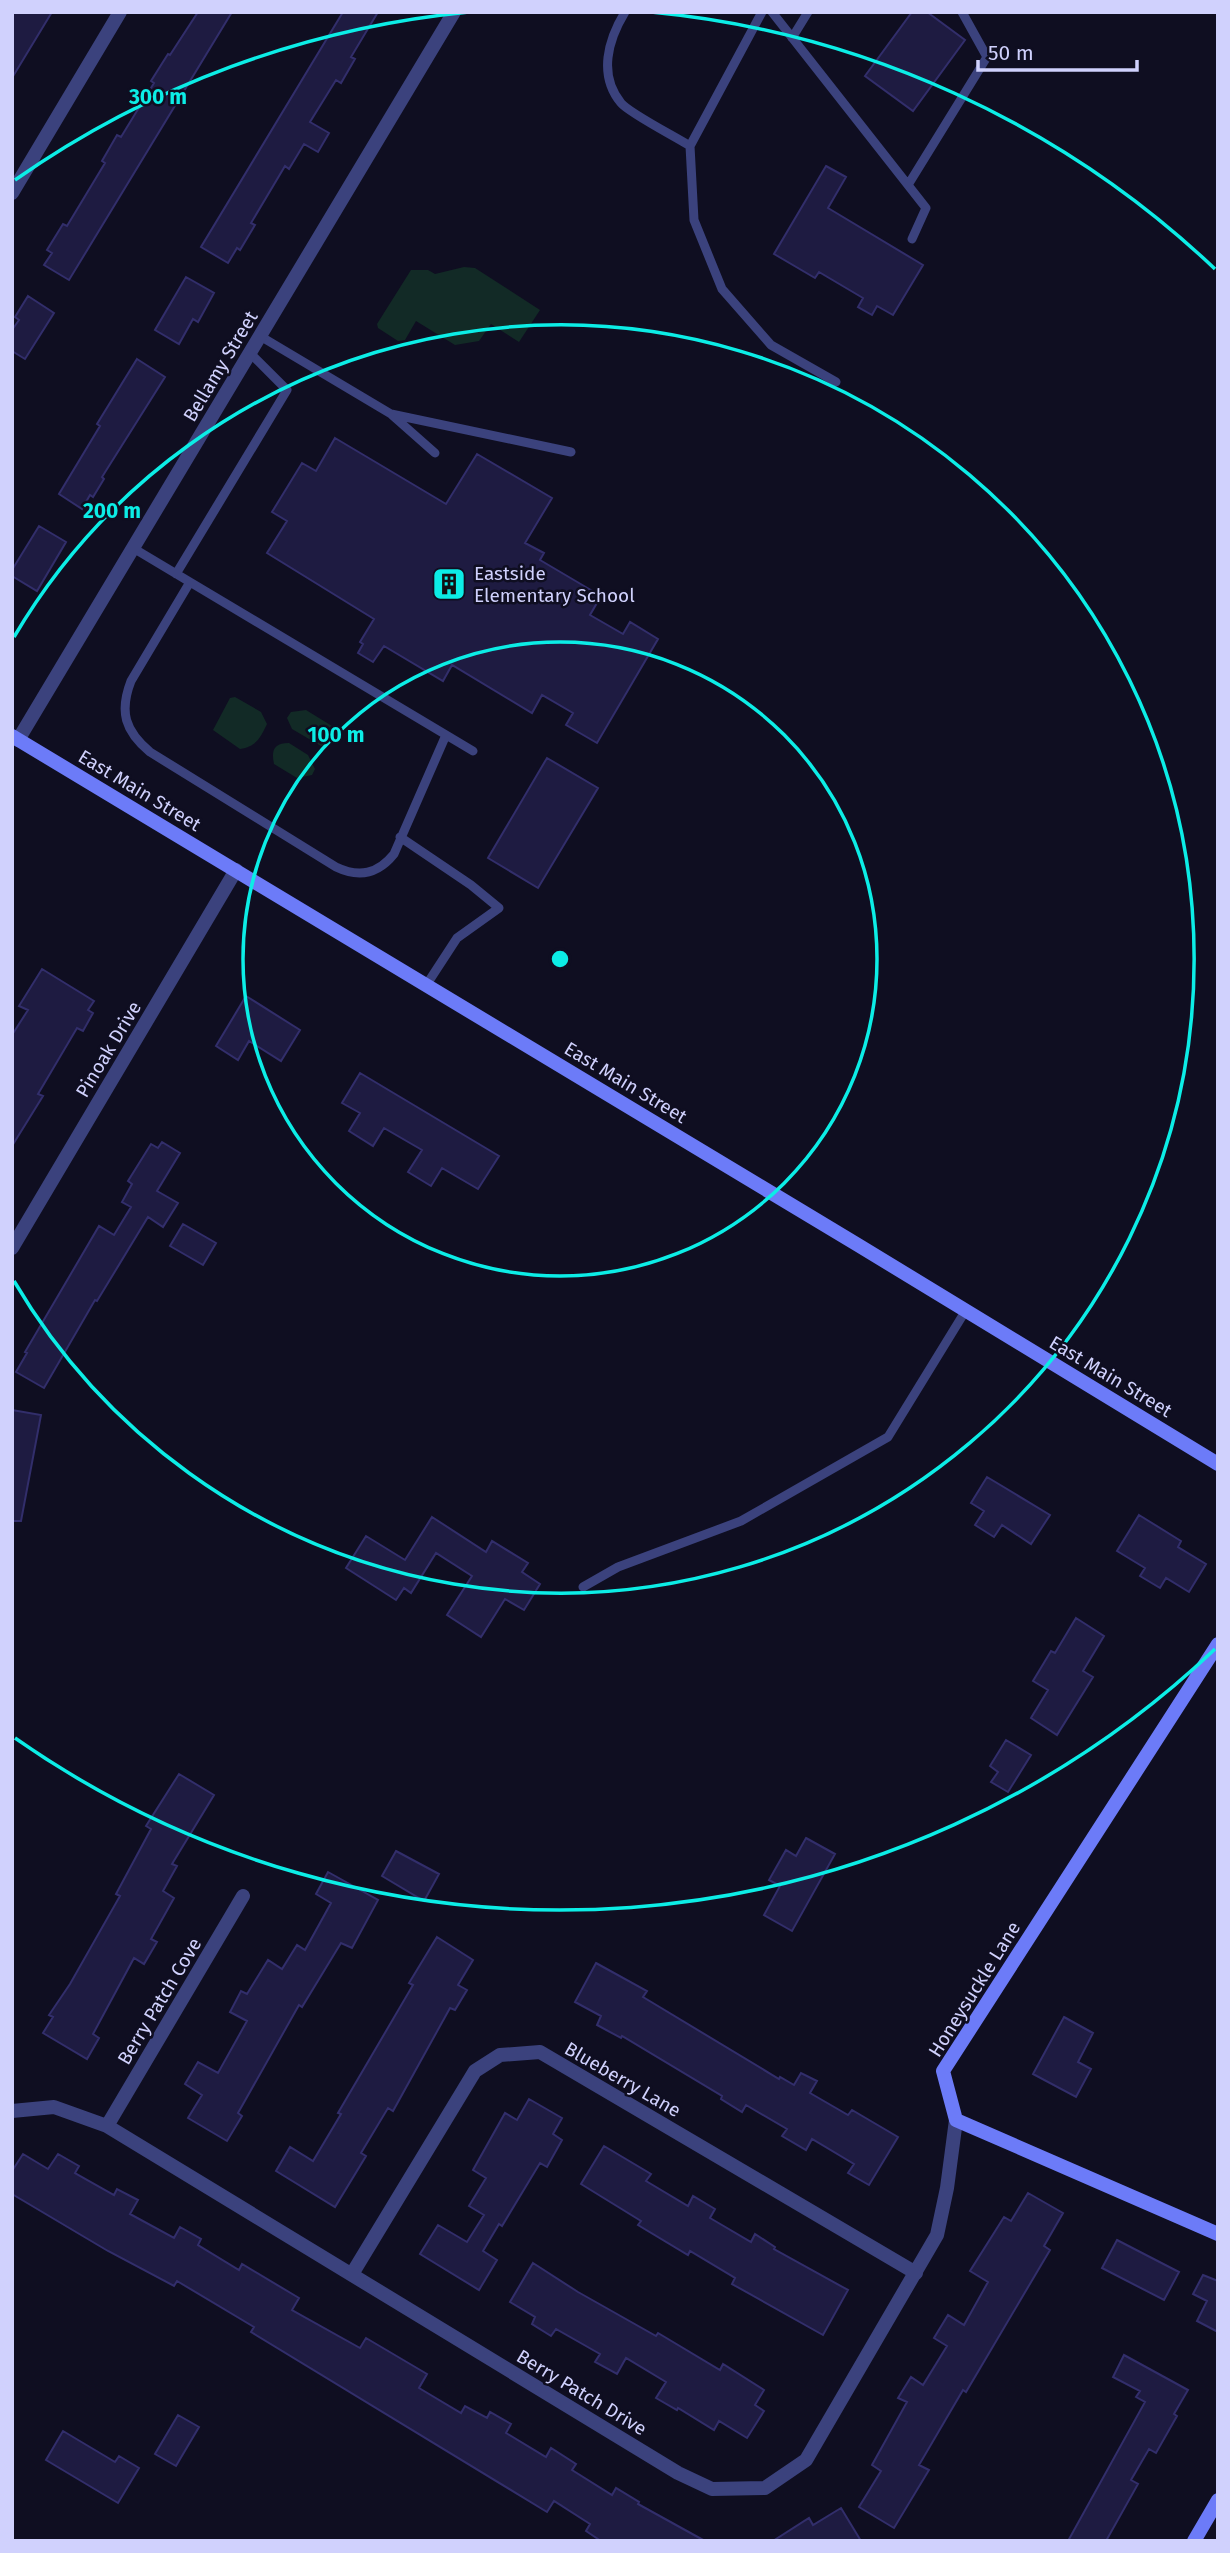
<svg xmlns="http://www.w3.org/2000/svg" width="1230" height="2553" font-family="'Fira Sans',sans-serif">
<style>
.green{fill:#122a26}
.building{fill:#1e1b41;stroke:#322e6b;stroke-width:2}
.lines{fill:none;stroke-linecap:round;stroke-linejoin:round}
.lane{stroke:#3b427d;stroke-width:9}
.street{stroke:#3b427d;stroke-width:14}
.secondary{stroke:#6c7bf8;stroke-width:14}
.ring{fill:none;stroke:#0cede6;stroke-width:3.5}
.labels{text-anchor:middle;stroke-width:5;stroke-linejoin:round;paint-order:stroke}
.street-label{font-size:19px;fill:#d0d1fd;stroke:#0f0e21}
.poi-label{font-size:19px;fill:#d0d1fd;stroke:#0f0e21;text-anchor:start}
.centre{fill:#0cede6;stroke:#0f0e21;stroke-width:3.5}
.ring-label{font-size:21px;text-anchor:middle;font-weight:bold;fill:#0cede6;stroke:#0f0e21;stroke-width:5;stroke-linejoin:round;paint-order:stroke}
</style>
<rect width="100%" height="100%" fill="#0f0e21"/>
<!-- green -->
<path class="green" d="M464,267L475,268L540,310L519,342L491,324L479,341L455,345L416,321L405,340L398,341L378,328L377,324L411,270H428L435,274Z
M235,697L261,712L267,724C260,738 257,746 240,749L213,730L230,698Z
M306,710L332,726L335,736L331,743L321,746L292,729L287,718L291,712Z
M289,743L308,755L315,769L312,775L297,778L274,764C271,750 274,743 289,743Z"/>
<!-- building -->
<path class="building" d="M12,12H52L12,78Z
M198,12H232L69,280L44,265L52,253L47,250L63,224L67,226L105,163L102,161L117,135L121,137L154,83L151,81L168,54L170,55Z
M343,12H378L351,57L355,59L341,83L336,80L310,122L329,133L318,152L304,144L289,169L285,166L251,223L255,225L240,250L237,248L228,263L201,247Z
M912,12H927L965,40L913,111L865,76Z
M826,166L846,177L828,208L923,265L893,315L877,306L872,315L858,307L863,298L819,272L815,278L774,254Z
M186,277L214,293L198,322L193,319L179,344L155,330Z
M28,296L54,313L25,359L12,351V330L19,320L15,317Z
M137,359L165,377L102,477L104,479L93,497L90,495L82,509L59,494L100,426L97,424Z
M335,438L446,504L477,454L552,498L525,543L544,553L540,560L601,596L590,615L623,634L630,622L658,639L597,743L566,725L573,713L542,695L532,713L452,665L443,681L384,646L373,662L358,653L363,644L360,642L374,619L267,553L287,521L272,512L302,463L316,471Z
M39,526L66,542L37,591L12,576V570Z
M547,758L598,788L538,888L488,858Z
M42,969L94,1001L88,1010L93,1013L83,1031L77,1028L38,1094L43,1096L12,1146V1035L28,1010L19,1006Z
M246,996L300,1030L281,1061L249,1041L238,1060L216,1046Z
M360,1073L499,1156L478,1189L442,1168L431,1186L408,1172L422,1150L384,1128L373,1146L349,1131L360,1113L342,1103Z
M162,1142L180,1153L157,1191L178,1203L163,1227L148,1217L97,1301L95,1300L44,1388L16,1372L27,1353L25,1352L99,1226L114,1235L131,1207L122,1202L132,1184L128,1181L151,1144L158,1148Z
M183,1224L216,1243L203,1265L170,1246Z
M12,1410L41,1415L21,1521H12Z
M987,1477L1050,1515L1031,1544L1002,1525L994,1537L975,1525L984,1511L971,1503Z
M1139,1515L1181,1541L1178,1547L1206,1564L1189,1592L1166,1578L1160,1588L1140,1576L1145,1568L1117,1551Z
M432,1517L486,1552L492,1541L528,1563L522,1572L540,1584L524,1610L505,1599L481,1637L447,1615L472,1576L436,1553L411,1593L404,1588L396,1600L346,1568L366,1536L405,1560Z
M1076,1618L1104,1636L1083,1671L1093,1677L1057,1735L1031,1718L1048,1690L1033,1681L1051,1651L1055,1653Z
M1006,1740L1031,1755L1008,1792L991,1782L998,1772L990,1766Z
M179,1774L214,1795L172,1864L177,1866L163,1891L174,1898L151,1939L157,1942L144,1964L134,1958L93,2034L99,2038L87,2059L43,2033L53,2017L49,2015L70,1984L120,1896L116,1894L151,1829L146,1826Z
M806,1838L835,1854L792,1931L764,1915L780,1886L769,1880L786,1850L796,1856Z
M396,1851L439,1874L424,1901L382,1876Z
M328,1872L378,1900L352,1948L341,1943L302,2007L299,2005L238,2113L242,2116L227,2141L188,2118L202,2095L185,2084L198,2062L218,2073L247,2021L230,2012L241,1991L247,1994L268,1960L282,1969L297,1945L305,1950L331,1903L316,1894Z
M437,1937L473,1960L458,1985L467,1990L455,2010L450,2008L393,2111L388,2108L361,2153L366,2156L335,2207L276,2171L290,2147L313,2161L341,2114L338,2113L413,1985L409,1983Z
M596,1963L647,1991L643,1997L779,2079L780,2077L794,2085L801,2073L817,2081L810,2093L848,2115L852,2110L898,2137L869,2185L848,2173L854,2164L812,2139L806,2150L782,2136L787,2129L746,2105L742,2112L721,2099L722,2096L622,2036L621,2038L597,2025L601,2016L575,2002Z
M1064,2017L1093,2033L1078,2062L1091,2069L1076,2097L1033,2074Z
M529,2099L562,2118L553,2134L562,2140L547,2167L540,2163L502,2226L499,2224L483,2251L497,2260L479,2290L420,2254L438,2225L467,2242L484,2215L469,2206L486,2178L473,2170L505,2113L517,2120Z
M604,2146L651,2174L646,2181L688,2206L693,2196L715,2209L710,2218L751,2242L755,2234L775,2247L774,2249L848,2290L823,2335L732,2284L735,2278L690,2251L688,2255L638,2225L641,2221L581,2184Z
M23,2154L48,2169L58,2154L79,2166L75,2173L114,2195L117,2189L138,2200L130,2214L174,2238L180,2227L201,2239L198,2245L239,2270L242,2264L299,2298L292,2310L360,2348L366,2338L427,2374L419,2388L461,2413L465,2406L487,2418L490,2412L511,2424L506,2433L546,2457L551,2448L576,2464L572,2470L612,2495L616,2488L639,2502L638,2504L705,2541H601L586,2531L590,2524L554,2501L547,2512L251,2332L254,2327L177,2281L174,2286L108,2251L12,2194V2171Z
M1028,2193L1063,2213L1044,2246L1050,2250L966,2392L963,2390L919,2465L929,2470L894,2528L859,2507L881,2471L872,2465L907,2402L898,2398L911,2377L923,2385L947,2346L934,2338L948,2315L964,2325L988,2282L970,2271L1004,2217L1011,2221Z
M1117,2240L1179,2272L1164,2300L1102,2268Z
M533,2263L578,2292L656,2336L658,2333L720,2370L723,2364L764,2390L755,2405L764,2411L747,2438L719,2421L714,2430L678,2408L677,2410L656,2398L666,2382L626,2358L617,2374L595,2362L600,2354L556,2329L551,2336L532,2324L535,2317L510,2302Z
M1203,2275L1218,2281V2332L1197,2321L1207,2301L1193,2294Z
M1124,2355L1188,2390L1174,2414L1177,2416L1156,2453L1149,2449L1131,2480L1138,2484L1106,2541H1068L1145,2402L1136,2397L1140,2391L1113,2377Z
M178,2415L199,2427L176,2466L155,2454Z
M63,2431L115,2462L119,2456L139,2468L118,2503L46,2460Z
M841,2508L861,2541H773L809,2518L813,2525Z"/>
<g class="lines">
<!-- lane -->
<path class="lane" d="M625,12C608,40 598,75 621,103C629,113 676,137 690,146
M762,12L690,146L694,220L722,289L771,345L836,382
M772,12L926,208L912,239
M792,38L808,12
M908,185L987,57L962,12
M260,336L391,414L571,452
M392,415L435,453
M133,548L473,751
M176,574L287,390L250,353
M190,582L131,681C119,712 125,731 150,752L336,867C359,878 378,874 394,854L446,735
M400,837L471,885L499,908L457,938L427,984
M583,1587L618,1567L741,1521L888,1437L966,1310"/>
<!-- street -->
<path class="street" d="M12,193L120,12
M18,740L454,12
M12,1248L236,870
M12,2111L54,2107L107,2126L678,2473L712,2489L765,2488L806,2460L937,2235L947,2188L956,2120
M107,2126L243,1896
M352,2274L475,2071L500,2055L540,2052L916,2273"/>
<!-- secondary -->
<path class="secondary" d="M12,736L858,1245L1218,1464
M1218,1644L943,2071L956,2120L1218,2234
M1194,2541L1218,2500"/>
</g>
<!-- distance rings -->
<g class="ring">
<circle cx="560" cy="959" r="317"/>
<path d="M14 637A634 634 0 1 1 14 1281"/>
<path d="M1215 1649A951 951 0 0 1 15 1738M15 180A951 951 0 0 1 469 12M651 12A951 951 0 0 1 1215 269"/>
</g>
<!-- icons -->
<defs>
<symbol id="building-square" viewBox="-11 -11 22 22"><rect x="-9" y="-9" width="18" height="18" rx="4" fill="#0cede6" stroke="#0f0e21"/><path d="M-4-6H4V6H1V3H-1V6H-4ZM-2.5-4.3h1.7v1.8h-1.7ZM.8-4.3h1.7v1.8H.8ZM-2.5-1h1.7V.8h-1.7ZM.8-1h1.7V.8H.8Z" fill="#111"/></symbol>
</defs>
<g fill-rule="evenodd">
<use href="#building-square" x="430" y="565" width="38" height="38"/>
</g>
<g class="labels">
<!-- street labels -->
<g class="street-label">
<text transform="translate(220 366) rotate(-59)" y="7">Bellamy Street</text>
<text transform="translate(140 790) rotate(31)" y="7">East Main Street</text>
<text transform="translate(108 1049) rotate(-59)" y="7">Pinoak Drive</text>
<text transform="translate(626 1082) rotate(31)" y="7">East Main Street</text>
<text transform="translate(1111 1376) rotate(31)" y="7">East Main Street</text>
<text transform="translate(974 1989) rotate(-58)" y="7">Honeysuckle Lane</text>
<text transform="translate(159 2001) rotate(-59)" y="7">Berry Patch Cove</text>
<text transform="translate(623 2079) rotate(30)" y="7">Blueberry Lane</text>
<text transform="translate(582 2392) rotate(31)" y="7">Berry Patch Drive</text>
</g>
<!-- poi labels -->
<g class="poi-label">
<text x="474" y="580">Eastside<tspan x="474" dy="22">Elementary School</tspan></text>
</g>
</g>
<circle cx="560" cy="959" r="10" class="centre"/>
<g class="ring-label">
<text x="158" y="104">300 m</text>
<text x="112" y="518">200 m</text>
<text x="336" y="742">100 m</text>
</g>
<!-- border -->
<rect width="1230" height="2553" fill="none" stroke="#d0d1fd" stroke-width="28"/>
<!-- scale -->
<path d="M978 60v10h159v-10" fill="none" stroke="#d0d1fd" stroke-width="3.5"/>
<text x="988" y="60" font-size="21" fill="#d0d1fd" stroke="#0f0e21" stroke-width="5" paint-order="stroke">50 m</text>
</svg>
